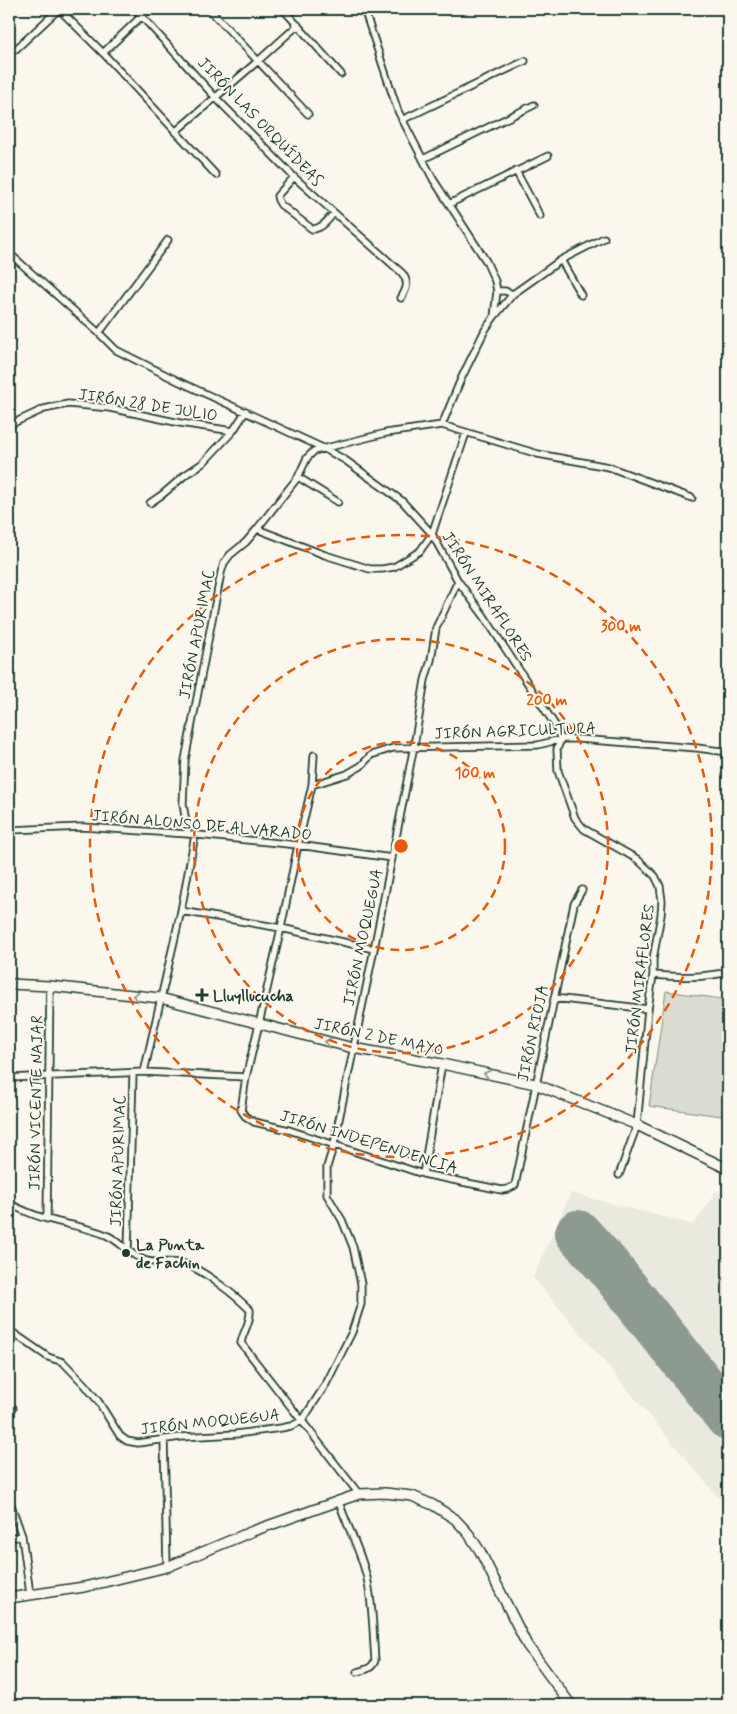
<svg xmlns="http://www.w3.org/2000/svg" width="737" height="1714" font-family="Mynerve,sans-serif">
<style>
.built{fill:#eae9de}
.green{fill:#dbdcd1;stroke:#7d8c82}
.lines{fill:none;stroke-linecap:round;stroke-linejoin:round}
.taxiway{stroke:#8d9a90;stroke-width:19}
.runway{stroke:#8d9a90;stroke-width:46}
.minor-casing{stroke:#1f3d34;stroke-width:9}
.secondary-casing{stroke:#1f3d34;stroke-width:12}
.minor{stroke:#fbf7ec;stroke-width:5.5}
.secondary{stroke:#fbf7ec;stroke-width:9}
.oneway{stroke:#8d9a90}
.ring{fill:none;stroke:#e8590c;stroke-width:2.5;stroke-dasharray:9 6}
.poi-dot{fill:#1f3d34;stroke:#fbf7ec;stroke-width:2}
.labels{text-anchor:middle;stroke-width:4;stroke-linejoin:round;paint-order:stroke}
.street-label{font-size:16px;fill:#1f3d34;stroke:#fbf7ec}
.poi-label{font-size:16px;font-weight:bold;fill:#1f3d34;stroke:#fbf7ec;text-anchor:start}
.centre{fill:#e8590c;stroke:#fbf7ec;stroke-width:2.5}
.ring-label{font-size:15px;text-anchor:middle;font-weight:bold;fill:#e8590c;stroke:#fbf7ec;stroke-width:4;stroke-linejoin:round;paint-order:stroke}
</style>
<rect width="100%" height="100%" fill="#fbf7ec"/>
<filter id="ink" filterUnits="userSpaceOnUse"><feTurbulence type="fractalNoise" baseFrequency=".02" numOctaves="2"/><feDisplacementMap in="SourceGraphic" scale="10" xChannelSelector="R" yChannelSelector="G"/><feConvolveMatrix kernelMatrix="1 2 1 2 8 2 1 2 1" color-interpolation-filters="sRGB"/></filter>
<g filter="url(#ink)">
<!-- built -->
<path class="built" d="M716,1191L728,1196V1509L533,1277L571,1193L694,1225Z"/>
<!-- green -->
<path class="green" d="M666,991L728,1000V1117L649,1106Z"/>
<g class="lines">
<!-- taxiway -->
<path class="taxiway" d="M708,1392L728,1385"/>
<!-- runway -->
<path class="runway" d="M578,1233L607,1265L728,1417"/>
<defs>
<path id="minor" d="M59,9L103,53L216,175
M135,9L215,97L294,177L402,273C409,282 407,289 401,298
M209,9L308,114
M283,9L341,74
M16,49L59,9
M103,53L149,9
M402,120L525,61
M175,132L258,61L298,25
M423,159L534,105
M516,171L540,216
M294,177L277,196L278,200L281,205L312,229C322,229 328,220 334,213
M449,204L548,156
M9,253L99,333L116,350L180,382L323,448L345,460L402,501L432,534L458,581L484,616L555,725L561,739L557,749L558,771L575,818L584,829L637,859L655,876L660,886L662,901L661,915L653,959V975L648,1009L637,1125L619,1175
M561,260L581,295
M497,291H505L513,294
M494,317L513,294L561,260L604,238
M99,333L168,240
M9,425L44,409L68,404L110,408L180,423L233,431L246,411
M442,425L538,454L609,467L692,498
M298,477L338,502
M150,503L163,494L185,475L203,463L233,431
M257,529L325,555L370,569H382L394,567L420,551L432,534L466,433
M314,755L312,785L298,845L281,928L259,1024L246,1077L241,1110L245,1116L254,1122L289,1130L423,1174L502,1190L508,1189L515,1185L574,904L582,890
M312,785L347,774L361,766L371,755L393,748L538,745L561,739H578L697,748L728,752
M9,830L83,827L188,834L298,845L392,858
M188,834L183,804L185,760L221,573L224,563L230,555L246,542L257,529L298,477L307,458L314,451L386,433L442,425L461,379L485,330L494,317L497,291L495,281L486,261L433,179L398,111L364,9
M181,911L281,928L374,949
M653,975C679,977 703,978 728,972
M554,998L648,1009
M144,1072L181,911L195,835
M9,1078L144,1072L246,1077
M423,1174L442,1064
M9,1204C21,1209 34,1216 48,1219C67,1225 87,1227 106,1235C121,1241 129,1255 144,1260C157,1265 172,1260 185,1264C205,1271 235,1295 250,1310C251,1323 243,1331 241,1343L359,1494
M47,1219L50,986
M128,1251L133,1073
M9,1330L48,1357L63,1362L85,1385L98,1401L120,1436L127,1441L138,1443L181,1437L236,1434L281,1428L291,1426L302,1421L326,1384L352,1332L361,1304V1284L353,1247L342,1220L327,1195V1167L334,1144L374,949L414,746L425,680L431,660L436,628L458,581
M9,1411L13,1408
M164,1439L167,1567
M9,1499L22,1536L30,1594
M339,1502C348,1529 363,1555 368,1583C373,1608 373,1635 375,1660C373,1669 364,1670 357,1672
M9,1538L22,1536"/>
<path id="secondary" d="M9,984L50,986L160,998L353,1048L442,1064L535,1084L637,1125L728,1169
M9,1598L84,1587L167,1567L253,1531L359,1494L385,1493L412,1496L433,1505L455,1519L468,1533L480,1551L527,1645L571,1705"/>
</defs>
<!-- minor casing -->
<use href="#minor" class="minor-casing"/>
<!-- secondary casing -->
<use href="#secondary" class="secondary-casing"/>
<!-- minor -->
<use href="#minor" class="minor"/>
<!-- secondary -->
<use href="#secondary" class="secondary"/>
</g>
<!-- one-way arrows -->
<defs><path id="oneway-chevron" d="M-2-3.5L2.5 0L-2 3.5" fill="none" stroke-width="1.6" stroke-linecap="round" stroke-linejoin="round" transform="scale(1.25)"/></defs>
<g class="oneway">
<use href="#oneway-chevron" transform="translate(136 996) rotate(-174)"/>
<use href="#oneway-chevron" transform="translate(328 1042) rotate(-166)"/>
<use href="#oneway-chevron" transform="translate(487 1074) rotate(-167)"/>
</g>
</g>
<!-- distance rings -->
<g class="ring">
<circle cx="401" cy="846" r="104"/>
<circle cx="401" cy="846" r="207"/>
<circle cx="401" cy="846" r="311"/>
</g>
<!-- markers -->
<g class="poi-dot">
<path d="M199.5 987.5h5v5h5v5h-5v5h-5v-5h-5v-5h5z"/>
<circle cx="126" cy="1253" r="5"/>
</g>
<g class="labels">
<!-- street labels -->
<g class="street-label">
<text transform="translate(261 121) rotate(46)" y="6">JIRÓN LAS ORQUÍDEAS</text>
<text transform="translate(148 404) rotate(9)" y="6">JIRÓN 28 DE JULIO</text>
<text transform="translate(488 596) rotate(57)" y="6">JIRÓN MIRAFLORES</text>
<text transform="translate(196 634) rotate(-79)" y="6">JIRÓN APURIMAC</text>
<text transform="translate(515 730) rotate(-2)" y="6">JIRÓN AGRICULTURA</text>
<text transform="translate(202 824) rotate(5)" y="6">JIRÓN ALONSO DE ALVARADO</text>
<text transform="translate(362 937) rotate(-78)" y="6">JIRÓN MOQUEGUA</text>
<text transform="translate(639 979) rotate(-83)" y="6">JIRÓN MIRAFLORES</text>
<text transform="translate(532 1033) rotate(-78)" y="6">JIRÓN RIOJA</text>
<text transform="translate(379 1036) rotate(12)" y="6">JIRÓN 2 DE MAYO</text>
<text transform="translate(35 1103) rotate(-89)" y="6">JIRÓN VICENTE NAJAR</text>
<text transform="translate(369 1141) rotate(17)" y="6">JIRÓN INDEPENDENCIA</text>
<text transform="translate(117 1161) rotate(-88)" y="6">JIRÓN APURIMAC</text>
<text transform="translate(210 1421) rotate(-6)" y="6">JIRÓN MOQUEGUA</text>
</g>
<!-- poi labels -->
<g class="poi-label">
<text x="213" y="1001">Lluyllucucha</text>
<text x="136" y="1250">La Punta<tspan x="136" dy="18">de Fachin</tspan></text>
</g>
</g>
<circle cx="401" cy="846" r="8" class="centre"/>
<g class="ring-label">
<text x="621" y="631">300 m</text>
<text x="547" y="705">200 m</text>
<text x="475" y="778">100 m</text>
</g>
<!-- margin -->
<rect width="737" height="1714" fill="none" stroke="#fbf7ec" stroke-width="30"/>
<rect x="15" y="15" width="707" height="1684" fill="none" stroke="#1f3d34" stroke-width="2" filter="url(#ink)"/>
</svg>
